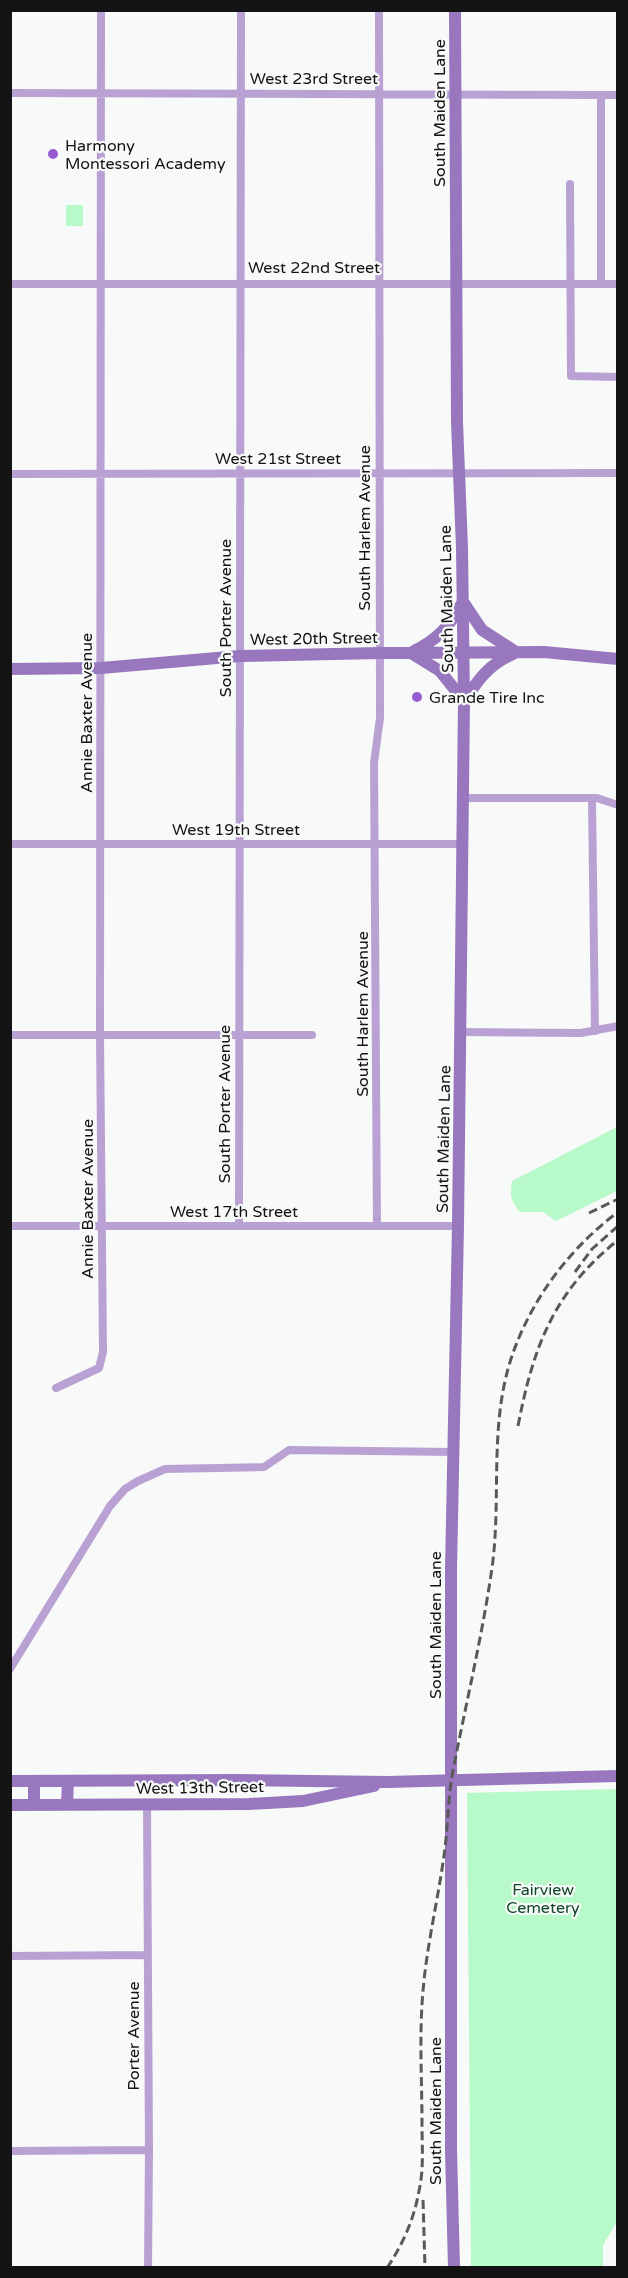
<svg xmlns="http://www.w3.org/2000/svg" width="628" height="2278" font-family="'Varela Round',sans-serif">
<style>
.green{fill:#b8f9ca}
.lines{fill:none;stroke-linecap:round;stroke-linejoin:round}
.street{stroke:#b9a2d3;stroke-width:8}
.secondary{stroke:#9977be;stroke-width:12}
.rail{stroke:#585958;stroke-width:3;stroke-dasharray:9 4.5;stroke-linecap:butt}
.poi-dot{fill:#995bd2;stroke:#f7faf8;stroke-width:2}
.labels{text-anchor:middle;stroke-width:4.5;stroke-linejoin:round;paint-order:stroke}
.street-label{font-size:16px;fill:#121312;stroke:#f7faf8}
.poi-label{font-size:16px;fill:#121312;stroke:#f7faf8;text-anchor:start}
.park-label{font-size:16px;fill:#0f4727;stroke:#f7faf8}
</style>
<rect width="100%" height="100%" fill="#f7faf8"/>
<!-- green -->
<path class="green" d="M66,205H83V226H66Z
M617,1127V1191L556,1221L543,1212H520C510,1200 510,1196 512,1181Z
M617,1789L618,2220L603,2245V2267H471L467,1793Z"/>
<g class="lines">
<!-- street -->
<path class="street" d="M10,93L618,95
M601,95V284
M570,184L571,376L618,377
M10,284H618
M10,474L618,473
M463,798H597L618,805
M592,798L595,1031
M10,844H462
M460,1032L581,1033L618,1026
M10,1035H312
M10,1226H458
M239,1226L241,10
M377,1226L374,763L380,718L379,10
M56,1388L99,1368L103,1352L100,1035L101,10
M10,1669L110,1506L125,1489L138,1481L165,1469L264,1467L289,1450L454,1452
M147,1804L149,2150L148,2268
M10,1956L148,1955
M10,2151L149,2150"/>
<!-- secondary -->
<path class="secondary" d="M464,603L482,630L516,652
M414,651C437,640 450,626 462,603
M411,653L440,671L464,701C478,680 489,664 513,654
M10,669L101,668L240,656L380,653L544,652L618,659
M10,1781L236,1780L387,1782L618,1776
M10,1805L249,1804L303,1801L374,1786
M34,1805V1781
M67,1805L68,1781
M454,2268L451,2150V1569L458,1226L464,701L462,548L457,422L455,10"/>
<!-- rail -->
<path class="rail" d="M589,1213L618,1199
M575,1272L592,1249L618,1226
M518,1426C533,1348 553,1292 618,1240
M423,2200L425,2268
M387,2268C403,2244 414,2219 419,2191C424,2169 422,2147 422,2125C422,2080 419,2035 423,1991C427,1943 439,1896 445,1848C448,1824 448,1800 452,1776C465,1707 482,1638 492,1568C502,1496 488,1424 513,1353C533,1297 570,1248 618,1212"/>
</g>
<!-- markers -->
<g class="poi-dot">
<circle cx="53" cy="154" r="6"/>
<circle cx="417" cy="697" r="6"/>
</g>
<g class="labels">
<!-- street labels -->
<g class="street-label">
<text x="314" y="84">West 23rd Street</text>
<text transform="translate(439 113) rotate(-90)" y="6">South Maiden Lane</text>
<text x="314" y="273">West 22nd Street</text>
<text x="278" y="464">West 21st Street</text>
<text transform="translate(364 528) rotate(-90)" y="6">South Harlem Avenue</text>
<text transform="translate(446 599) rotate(-91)" y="6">South Maiden Lane</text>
<text transform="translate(225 618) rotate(-90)" y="6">South Porter Avenue</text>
<text transform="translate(314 638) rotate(-1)" y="6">West 20th Street</text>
<text transform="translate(86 713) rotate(-90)" y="6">Annie Baxter Avenue</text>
<text x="236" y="835">West 19th Street</text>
<text transform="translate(362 1014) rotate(-90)" y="6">South Harlem Avenue</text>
<text transform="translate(224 1104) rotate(-90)" y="6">South Porter Avenue</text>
<text transform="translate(443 1139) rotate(-89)" y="6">South Maiden Lane</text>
<text transform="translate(87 1199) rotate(-90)" y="6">Annie Baxter Avenue</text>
<text x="234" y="1217">West 17th Street</text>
<text transform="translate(435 1625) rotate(-90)" y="6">South Maiden Lane</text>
<text transform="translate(200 1787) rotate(-1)" y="6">West 13th Street</text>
<text transform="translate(133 2036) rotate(-90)" y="6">Porter Avenue</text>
<text transform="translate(435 2111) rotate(-90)" y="6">South Maiden Lane</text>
</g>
<!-- poi labels -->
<g class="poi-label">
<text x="65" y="151">Harmony<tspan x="65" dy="18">Montessori Academy</tspan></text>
<text x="429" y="703">Grande Tire Inc</text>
</g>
<!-- park labels -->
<g class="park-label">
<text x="543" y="1895">Fairview<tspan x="543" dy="18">Cemetery</tspan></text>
</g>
</g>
<!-- border -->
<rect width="628" height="2278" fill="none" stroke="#121312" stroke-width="24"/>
</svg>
